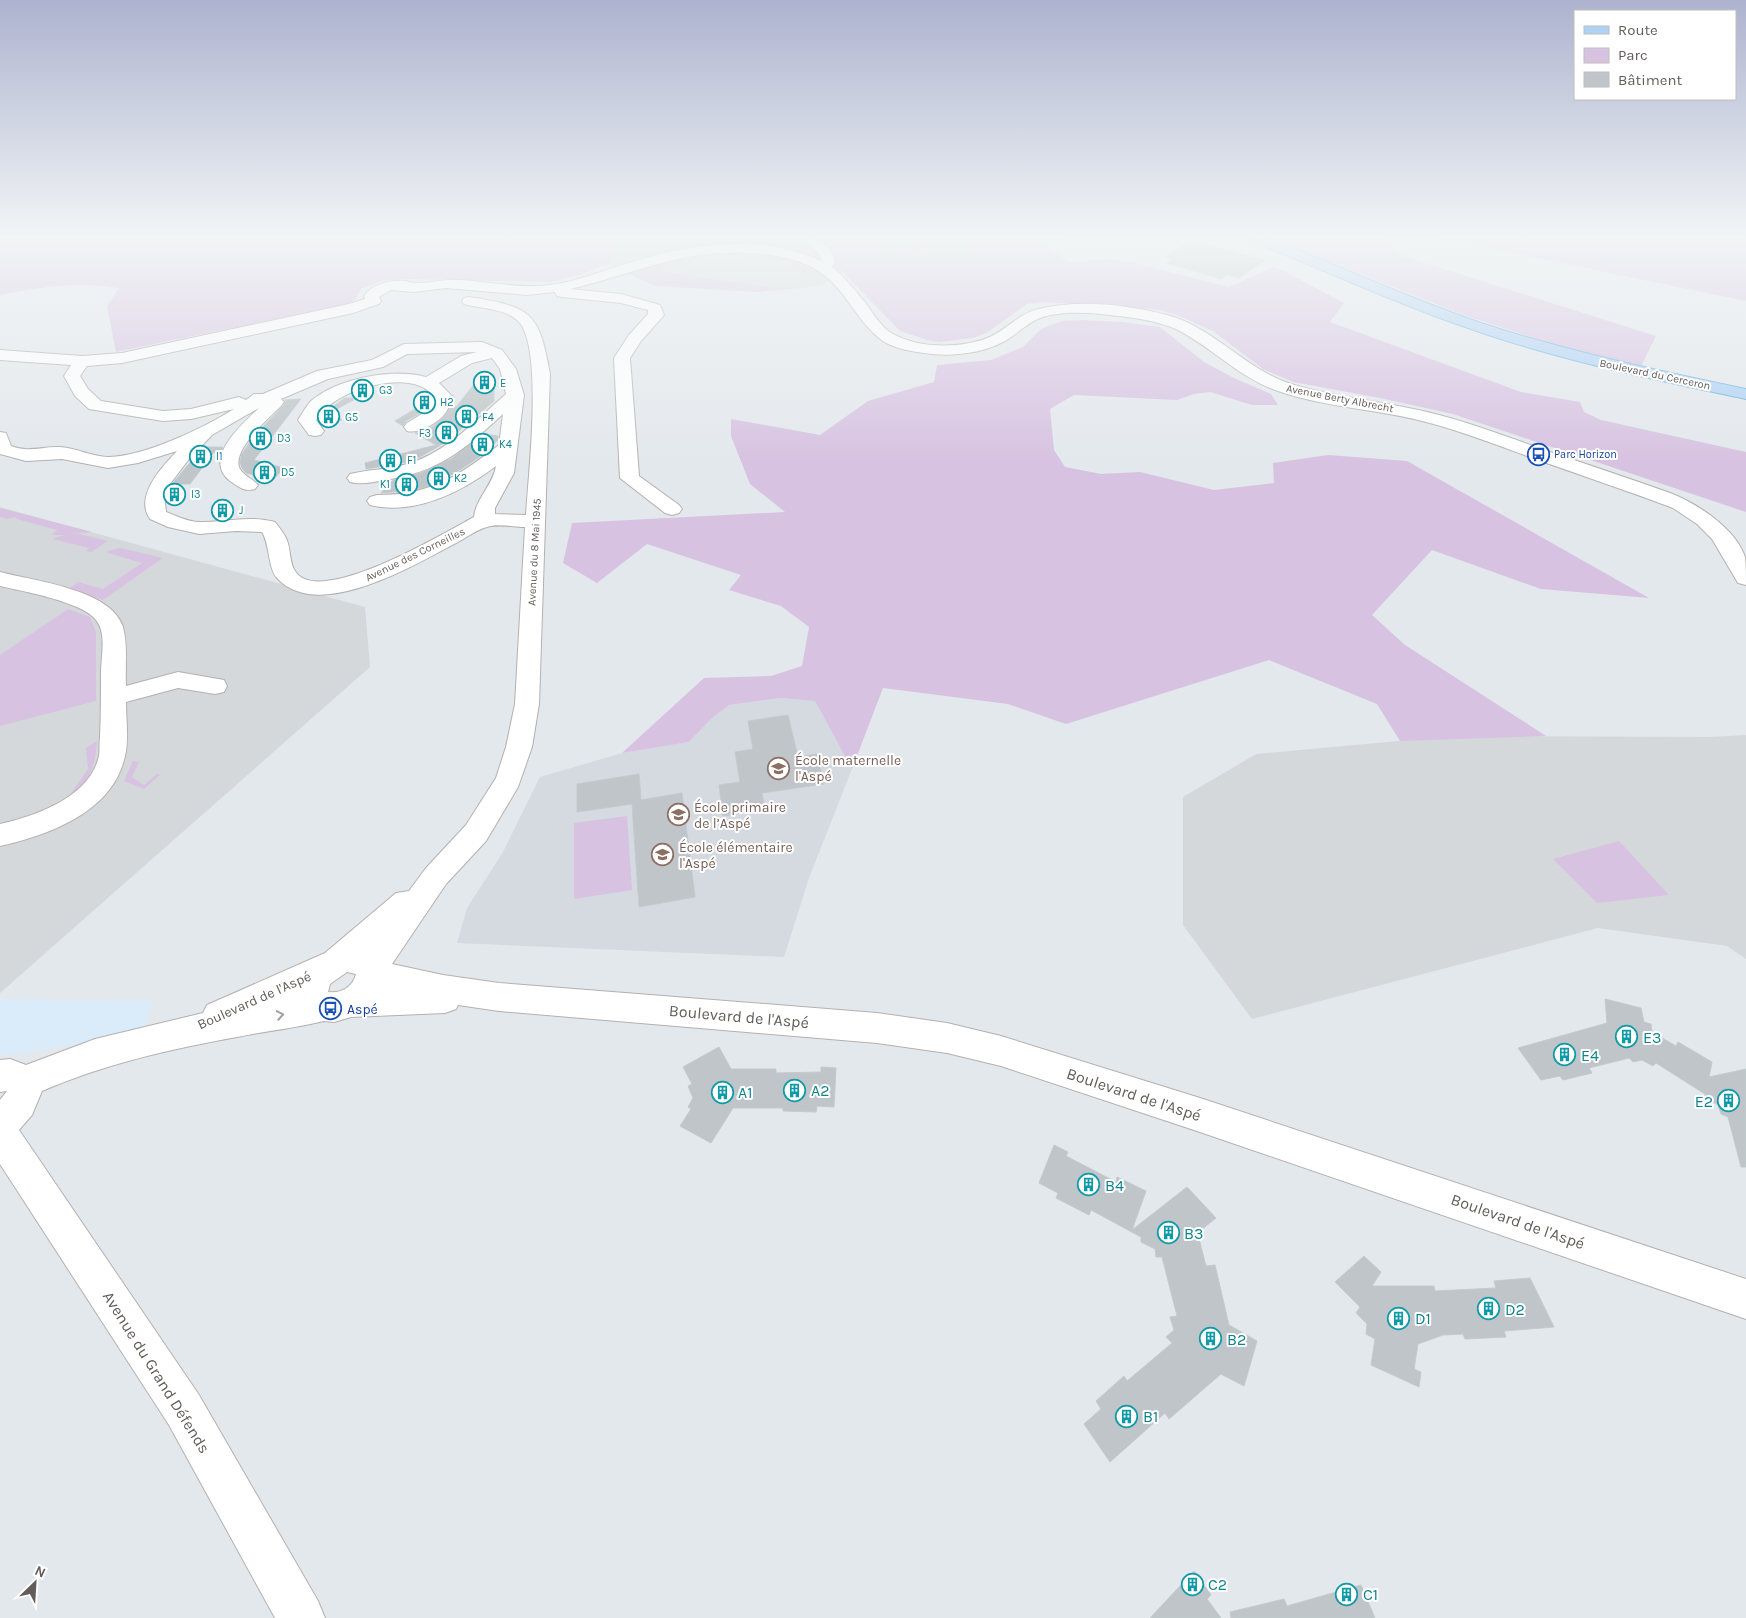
<svg xmlns="http://www.w3.org/2000/svg" width="1746" height="1618" font-family="Karla,sans-serif">
<style>
.commercial{fill:#daecfa}
.industrial{fill:#d5d8db}
.education{fill:#d4dadf}
.green{fill:#d7c2e1}
.building{fill:#bfc5c8;stroke:#c2cbd0}
.lines{fill:none;stroke-linecap:round;stroke-linejoin:round}
.minor-casing{stroke:#b4b0ae;stroke-width:2}
.major-casing{stroke:#66b1e2;stroke-width:2}
.minor{fill:#fff;fill-rule:evenodd}
.major{fill:#aed1f6;fill-rule:evenodd}
.oneway{stroke:#a19e9d}
.labels{text-anchor:middle;stroke-width:4;stroke-linejoin:round;paint-order:stroke}
.far-street-label{font-size:11px;fill:#625d5b;stroke:#fff}
.far-culture-label{font-size:11px;fill:#0d838f;stroke:#fff;text-anchor:start}
.far-transit-label{font-size:11px;fill:#164399;stroke:#fff;text-anchor:start}
.education-label{font-size:14px;fill:#785e54;stroke:#fff;text-anchor:start}
.street-label{font-size:14px;fill:#625d5b;stroke:#fff}
.transit-label{font-size:14px;fill:#164399;stroke:#fff;text-anchor:start}
.near-street-label{font-size:16px;fill:#625d5b;stroke:#fff}
.near-culture-label{font-size:16px;fill:#0d838f;stroke:#fff;text-anchor:start}
</style>
<rect width="100%" height="100%" fill="#e3e8ec"/>
<!-- commercial -->
<path class="commercial" d="M0,999L154,1001L142,1034L0,1056Z"/>
<!-- industrial -->
<path class="industrial" d="M617,238H1058L1042,244L968,255L908,256L841,271L821,286L758,292L655,286L609,264Z
M0,507L365,607L370,667L0,993Z
M1746,735V959L1727,946L1598,928L1252,1019L1183,925V797L1256,754L1453,736L1709,737Z"/>
<!-- education -->
<path class="education" d="M780,698L815,701L852,769L809,878L784,957L457,943L467,908L503,852L540,777L622,753L689,742L710,720L729,705Z"/>
<!-- green -->
<path class="green" d="M0,238H617L609,264L579,275L551,282L404,279L381,281L361,289L355,300L347,304L116,352L107,306L119,288C78,281 40,287 0,295Z
M772,238H777L789,248L796,246L800,249L813,247L821,253L823,259L796,251L767,246Z
M813,238H878L864,243L892,255L895,253L893,252H897L904,246L919,243L916,238H928L931,243L910,256L975,254L966,238H1035L1069,262L1105,259L1131,262L1229,287L1273,267L1280,269L1344,303L1330,322L1521,392L1580,402L1584,412L1601,420L1746,452V512L1453,414L1380,398L1293,382L1263,369L1213,331L1177,315L1160,310L1043,302L1027,304L988,332L973,338L940,342L927,340L900,331L830,259Z
M1271,238H1378L1403,256L1656,336L1641,366L1559,346L1463,315Z
M1439,238H1746V301Z
M713,253C747,253 787,253 815,273L802,272L791,267L796,265L791,263L733,255L702,256V259L695,258L694,256Z
M678,258L692,261L685,266L672,264L658,271L774,288H797L758,292L655,286L628,273Z
M1083,320L1122,322L1160,327L1204,362L1234,378L1271,394L1278,405H1252L1210,392L1194,394L1177,400L1074,395L1050,409L1054,450L1065,467L1101,474L1140,472L1214,490L1274,483L1273,463L1328,455L1407,461L1649,598L1541,589L1432,550L1372,615L1405,645L1546,736L1400,741L1377,704L1269,660L1066,724L1008,704L883,688L852,769L815,701L780,698L729,705L710,720L689,742L622,753L704,678L771,676L802,666L809,627L781,606L729,590L741,575L647,544L597,583L563,563L572,523L785,512L750,484L731,436V419L820,435L868,401L934,382L937,365L991,360L1023,347L1041,329L1062,321Z
M0,508L92,532L75,533L108,541L91,552L86,551L89,548L52,539L65,535H51L57,530L17,519L15,517L7,519L0,517Z
M120,548L163,558L103,600L70,588L78,582L103,589L142,563L105,552Z
M68,609L90,617L96,632V701L0,726V655Z
M97,741C95,769 90,781 67,799L88,769L86,748Z
M133,761L139,762L132,777L144,785L157,774H161L144,789L124,781Z
M627,816L632,890L574,899V823Z
M1619,841L1669,895L1597,903L1553,859Z"/>
<!-- building -->
<path class="building" d="M1192,241L1265,260L1239,278L1227,275L1221,279L1167,263L1173,260L1165,257Z
M494,374V401L446,442L420,457L406,462L366,469L365,463L436,445L415,433L432,427L444,417L452,404L456,407L475,383L473,379Z
M345,398H357L333,411L342,420L322,426L318,420L325,412Z
M301,399L254,460L284,468L273,480L246,473L242,468L240,462L242,454L254,436L282,407L286,402L285,400Z
M432,399L429,408L406,421L403,426L395,421Z
M484,434L498,436V440L481,456L455,473L428,486L413,490L381,493L393,480L421,473L451,459Z
M203,447H223L219,460L215,458L216,454L214,452L190,484H172Z
M788,715L798,757L817,754L824,784L762,793L765,809L723,816L719,785L740,782L735,752L753,749L748,721Z
M639,774L641,800L682,793L695,897L639,907L632,804L577,812V784Z
M1605,999L1641,1008L1644,1022L1651,1024L1652,1032L1676,1046L1678,1042L1712,1062L1709,1077L1746,1069V1167H1741L1728,1117L1721,1114L1718,1105L1705,1097V1094L1656,1063L1653,1066L1642,1060L1633,1062L1629,1058L1589,1068L1592,1073L1563,1080L1560,1076L1541,1080L1518,1048L1607,1023Z
M719,1047L731,1069H776V1073L821,1072V1067L836,1068L834,1107L817,1106L816,1112L783,1111V1108H733L711,1143L680,1126L691,1109L688,1107L693,1098L688,1086L692,1084L683,1067Z
M1054,1145L1068,1152L1066,1156L1116,1182L1117,1177L1146,1191L1132,1230L1187,1187L1216,1218L1201,1230L1204,1235L1199,1239L1206,1266L1215,1265L1229,1325L1257,1341L1244,1386L1221,1374L1169,1419L1165,1413L1110,1462L1084,1424L1101,1409L1096,1401L1124,1376L1127,1381L1172,1343L1166,1337L1174,1330L1170,1317L1177,1316L1162,1257H1156L1155,1249L1141,1242V1237L1091,1210L1089,1215L1056,1198L1058,1193L1039,1183Z
M1364,1256L1381,1272L1372,1286H1434L1435,1291L1496,1288L1494,1281L1530,1278L1554,1327L1504,1331L1506,1337L1465,1339L1463,1334L1443,1335L1418,1344L1414,1369L1421,1372L1419,1387L1371,1365L1375,1339L1366,1334L1367,1324L1356,1313L1360,1307L1335,1282Z
M1194,1571L1211,1595L1207,1599L1221,1618H1150Z
M1361,1585L1375,1618H1231L1230,1612L1284,1599L1287,1606Z"/>
<g class="lines">
<defs>
<path id="minor" d="M802,238H817L832,251L835,263L832,267C844,276 853,288 863,300C872,311 881,328 893,334C920,349 964,349 992,336C1009,327 1020,313 1039,309C1081,299 1126,305 1167,315C1213,327 1245,369 1291,384C1339,399 1391,402 1439,415C1478,425 1515,440 1553,453C1592,466 1631,479 1670,493C1698,504 1735,528 1745,557C1746,565 1746,577 1746,585L1738,583L1712,539L1697,524L1673,508C1628,491 1583,476 1538,460C1502,447 1467,433 1430,423C1380,409 1327,408 1278,391C1239,378 1212,347 1176,329C1157,321 1138,318 1118,316C1093,313 1064,310 1040,318C1027,323 1017,334 1005,341C981,354 950,357 924,353C910,351 890,348 879,338C860,323 850,300 833,283C816,265 793,258 769,255C692,244 642,272 570,289L621,294L660,305L664,315L641,341L630,358L639,476L679,505L682,509L679,513L672,515L665,513L620,478L614,358L629,335L648,314V310L621,303L562,297L557,296L555,292L527,295L446,288L414,292L391,290L379,297L381,301L379,304L353,313L122,363L87,366L80,376L88,389L101,401L163,411L191,409L239,397L246,400L254,394H263L317,371L372,360L404,344L482,342L502,350L516,369L524,395L514,473L495,508V514L526,515C528,478 544,345 518,321C504,308 482,309 464,304L462,301L464,298L469,297C531,307 539,311 550,374L539,704L532,747L518,787L486,841L446,884L392,964L443,975L499,983L877,1013L947,1023L1001,1036L1200,1098L1746,1279V1319L1200,1132L1001,1066L947,1053L877,1043L499,1011L458,1005L456,1009L445,1013L351,1017L334,1022L324,1021C296,1028 266,1031 237,1037C170,1049 105,1064 42,1091L32,1115L19,1130L199,1395L318,1601L325,1618H275L169,1425L0,1164V1100L7,1091L0,1092V1060L10,1059L26,1065L95,1039L203,1013L207,1005L325,953L396,893L409,891L426,868L466,825L496,778L506,747L515,704L525,527C514,527 497,523 487,527C476,530 466,538 456,543C414,565 318,623 277,578C268,568 270,545 262,532L236,531L199,534L168,527L150,519C134,496 162,467 177,451L138,463L108,468L62,459L26,461L0,454V432L6,433L11,446C29,453 43,446 60,447C77,448 92,457 109,457C146,456 203,428 234,409L191,419L163,421L95,410L89,409L75,396L64,376L71,365L0,360V350L82,356L122,353L349,304L365,299L364,296C372,284 390,280 405,281C408,282 412,283 416,283C431,283 444,279 461,280C487,282 513,287 540,286C571,284 602,271 632,262C692,243 761,233 821,261L820,255ZM477,352L461,356L426,377C393,368 338,378 311,401C306,406 302,414 298,420L309,435L315,436L321,435L324,431L316,420C331,393 391,374 420,386C426,388 431,393 435,398L430,409L407,423L404,427L407,431C418,434 435,424 443,416C448,411 450,403 453,397L439,383L472,363L492,358L500,369L506,394C476,420 446,453 407,464C388,470 369,469 350,474L347,478L350,482C361,485 373,482 385,480C439,472 464,450 503,414L499,445C457,477 431,495 377,495L370,497L367,501L370,505C414,516 462,492 496,466C493,485 476,498 474,517C446,532 318,609 295,571C289,562 291,548 286,538C283,532 279,527 275,522C250,515 225,522 200,522C188,522 177,516 166,512L165,503L170,484L189,459L212,435L257,409L259,408C242,424 202,459 230,481C239,487 244,492 255,489L258,485C253,479 244,476 240,469C230,451 270,417 281,406L284,402L281,399L328,379L383,367L407,354ZM347,972L356,974C353,987 341,994 328,992L330,984Z
M0,572C34,581 111,589 123,627C128,646 125,667 126,686L178,672L224,680L227,686L224,692L215,694L178,688L126,702C126,719 129,740 125,756C113,812 49,835 0,846V824C36,816 90,797 99,756C100,750 99,743 100,737C101,715 101,694 101,672C101,657 107,633 96,620C83,602 22,591 0,586Z"/>
<path id="major" d="M1248,238H1267C1338,265 1406,297 1478,322C1565,351 1656,370 1746,389V399C1652,379 1558,360 1468,328C1394,303 1323,269 1250,241Z"/>
</defs>
<!-- minor casing -->
<use href="#minor" class="minor-casing"/>
<!-- major casing -->
<use href="#major" class="major-casing"/>
<!-- minor -->
<use href="#minor" class="minor"/>
<!-- major -->
<use href="#major" class="major"/>
</g>
<!-- one-way arrows -->
<defs><path id="oneway-chevron" d="M-2-3.5L2.5 0L-2 3.5" fill="none" stroke-width="1.6" stroke-linecap="round" stroke-linejoin="round" transform="scale(1.25)"/></defs>
<use class="oneway" href="#oneway-chevron" transform="translate(280 1015) rotate(-10)"/>
<!-- sky -->
<linearGradient id="sky" x2="0" y2="1"><stop stop-color="#adb3cf"/><stop offset="0.51" stop-color="#f2f5f6"/><stop offset="1" stop-color="#f2f5f6" stop-opacity="0"/></linearGradient>
<rect width="1746" height="464" fill="url(#sky)"/>
<!-- icons -->
<defs>
<symbol id="building-ring" viewBox="-11 -11 22 22"><circle r="9.5" fill="#fff" stroke="#0f9aa8" stroke-width="1.5"/><path d="M-4-6H4V6H1V3H-1V6H-4ZM-2.5-4.3h1.7v1.8h-1.7ZM.8-4.3h1.7v1.8H.8ZM-2.5-1h1.7V.8h-1.7ZM.8-1h1.7V.8H.8Z" fill="#0f9aa8"/></symbol>
<symbol id="bus-ring" viewBox="-11 -11 22 22"><circle r="9.5" fill="#fff" stroke="#1a4fb4" stroke-width="1.5"/><path d="M-5-6H5V4H4V6H2V4H-2V6H-4V4H-5ZM-3.5-4V0h7V-4ZM-3.5 1.2v1.5H-2V1.2ZM2 1.2v1.5H3.5V1.2Z" fill="#1a4fb4"/></symbol>
<symbol id="school-ring" viewBox="-11 -11 22 22"><circle r="9.5" fill="#fff" stroke="#8d6e63" stroke-width="1.5"/><path d="M0-5L7-2L0 1L-7-2ZM-4 1L0 2.5L4 1V4Q0 6-4 4Z" fill="#8d6e63"/></symbol>
</defs>
<g fill-rule="evenodd">
<use href="#building-ring" x="472" y="370" width="25" height="25"/>
<use href="#building-ring" x="350" y="378" width="25" height="25"/>
<use href="#building-ring" x="412" y="390" width="25" height="25"/>
<use href="#building-ring" x="316" y="404" width="25" height="25"/>
<use href="#building-ring" x="454" y="404" width="25" height="25"/>
<use href="#building-ring" x="434" y="420" width="25" height="25"/>
<use href="#building-ring" x="248" y="426" width="25" height="25"/>
<use href="#building-ring" x="470" y="432" width="25" height="25"/>
<use href="#bus-ring" x="1526" y="442" width="25" height="25"/>
<use href="#building-ring" x="188" y="444" width="25" height="25"/>
<use href="#building-ring" x="378" y="448" width="25" height="25"/>
<use href="#building-ring" x="252" y="460" width="25" height="25"/>
<use href="#building-ring" x="426" y="466" width="25" height="25"/>
<use href="#building-ring" x="394" y="472" width="25" height="25"/>
<use href="#building-ring" x="162" y="482" width="25" height="25"/>
<use href="#building-ring" x="210" y="498" width="25" height="25"/>
<use href="#school-ring" x="766" y="756" width="25" height="25"/>
<use href="#school-ring" x="666" y="802" width="25" height="25"/>
<use href="#school-ring" x="650" y="842" width="25" height="25"/>
<use href="#bus-ring" x="318" y="996" width="25" height="25"/>
<use href="#building-ring" x="1614" y="1024" width="25" height="25"/>
<use href="#building-ring" x="1552" y="1042" width="25" height="25"/>
<use href="#building-ring" x="782" y="1078" width="25" height="25"/>
<use href="#building-ring" x="710" y="1080" width="25" height="25"/>
<use href="#building-ring" x="1716" y="1088" width="25" height="25"/>
<use href="#building-ring" x="1076" y="1172" width="25" height="25"/>
<use href="#building-ring" x="1156" y="1220" width="25" height="25"/>
<use href="#building-ring" x="1476" y="1296" width="25" height="25"/>
<use href="#building-ring" x="1386" y="1306" width="25" height="25"/>
<use href="#building-ring" x="1198" y="1326" width="25" height="25"/>
<use href="#building-ring" x="1114" y="1404" width="25" height="25"/>
<use href="#building-ring" x="1180" y="1572" width="25" height="25"/>
<use href="#building-ring" x="1334" y="1582" width="25" height="25"/>
</g>
<g class="labels">
<!-- far-street labels -->
<g class="far-street-label">
<text transform="translate(1655 374) rotate(12)" y="4">Boulevard du Cerceron</text>
<text transform="translate(1340 398) rotate(11)" y="4">Avenue Berty Albrecht</text>
<text transform="translate(534 552) rotate(-87)" y="4">Avenue du 8 Mai 1945</text>
<text transform="translate(415 554) rotate(-26)" y="4">Avenue des Corneilles</text>
</g>
<!-- far-culture labels -->
<g class="far-culture-label">
<text x="500" y="387">E</text>
<text x="379" y="394">G3</text>
<text x="440" y="406">H2</text>
<text x="345" y="421">G5</text>
<text x="482" y="421">F4</text>
<text x="431" y="437" text-anchor="end">F3</text>
<text x="277" y="442">D3</text>
<text x="499" y="448">K4</text>
<text x="216" y="460">I1</text>
<text x="407" y="464">F1</text>
<text x="281" y="476">D5</text>
<text x="454" y="482">K2</text>
<text x="390" y="488" text-anchor="end">K1</text>
<text x="191" y="498">I3</text>
<text x="239" y="514">J</text>
</g>
<!-- far-transit labels -->
<g class="far-transit-label">
<text x="1554" y="458">Parc Horizon</text>
</g>
<!-- education labels -->
<g class="education-label">
<text x="795" y="765">École maternelle<tspan x="795" dy="16">l'Aspé</tspan></text>
<text x="694" y="812">École primaire<tspan x="694" dy="16">de l’Aspé</tspan></text>
<text x="679" y="852">École élémentaire<tspan x="679" dy="16">l'Aspé</tspan></text>
</g>
<!-- street labels -->
<g class="street-label">
<text transform="translate(254 1000) rotate(-24)" y="5">Boulevard de l'Aspé</text>
</g>
<!-- transit labels -->
<g class="transit-label">
<text x="347" y="1014">Aspé</text>
</g>
<!-- near-street labels -->
<g class="near-street-label">
<text transform="translate(739 1016) rotate(5)" y="6">Boulevard de l'Aspé</text>
<text transform="translate(1134 1094) rotate(18)" y="6">Boulevard de l'Aspé</text>
<text transform="translate(1518 1221) rotate(19)" y="6">Boulevard de l'Aspé</text>
<text transform="translate(157 1372) rotate(58)" y="6">Avenue du Grand Défends</text>
</g>
<!-- near-culture labels -->
<g class="near-culture-label">
<text x="1643" y="1043">E3</text>
<text x="1581" y="1061">E4</text>
<text x="811" y="1096">A2</text>
<text x="738" y="1098">A1</text>
<text x="1713" y="1107" text-anchor="end">E2</text>
<text x="1105" y="1191">B4</text>
<text x="1184" y="1239">B3</text>
<text x="1505" y="1315">D2</text>
<text x="1415" y="1324">D1</text>
<text x="1227" y="1345">B2</text>
<text x="1143" y="1422">B1</text>
<text x="1208" y="1590">C2</text>
<text x="1363" y="1600">C1</text>
</g>
</g>
<!-- legend -->
<rect x="1574" y="10" width="162" height="90" fill="#ffffff" stroke="#c0bebd"/>
<rect x="1584" y="26" width="25" height="8" fill="#aed1f6" stroke="#c0bebd"/>
<text x="1618" y="35" font-size="15" fill="#625d5b">Route</text>
<rect x="1584" y="48" width="25" height="15" fill="#d7c2e1" stroke="#c0bebd"/>
<text x="1618" y="60" font-size="15" fill="#625d5b">Parc</text>
<rect x="1584" y="72" width="25" height="15" fill="#bfc5c8" stroke="#c0bebd"/>
<text x="1618" y="85" font-size="15" fill="#625d5b">Bâtiment</text>
<!-- north arrow -->
<g transform="translate(35 1583) rotate(25)" stroke="#ffffff" stroke-width="4" paint-order="stroke">
<path d="M0-4L9 19L0 12L-9 19Z" fill="#625d5b"/>
<text y="-8" font-size="14" font-weight="bold" text-anchor="middle" fill="#625d5b">N</text>
</g>
</svg>
